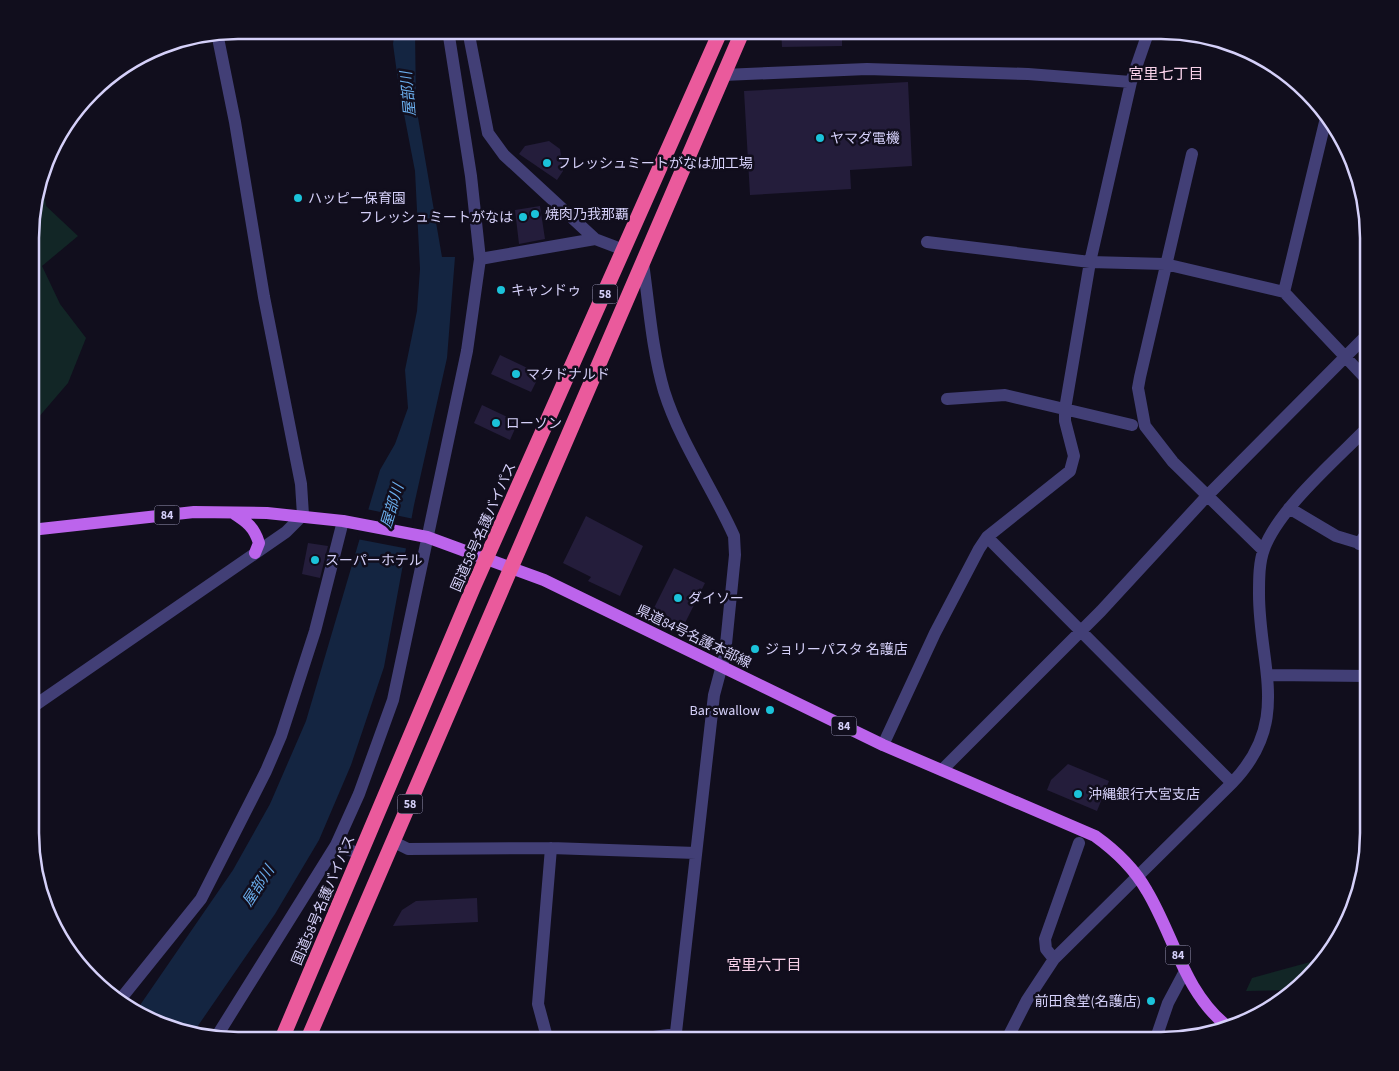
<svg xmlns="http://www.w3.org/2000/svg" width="1399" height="1071" font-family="'Source Sans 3','Noto Sans JP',sans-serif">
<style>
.green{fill:#122626}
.water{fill:#142541}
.pier{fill:#110e1d}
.building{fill:#241d3b}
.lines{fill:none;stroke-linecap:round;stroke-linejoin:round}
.minor{stroke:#423f76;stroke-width:12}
.major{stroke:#bc64ec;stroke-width:12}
.highway{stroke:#ea5a9c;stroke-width:15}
.poi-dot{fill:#1bc3da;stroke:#110e1d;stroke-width:2}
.labels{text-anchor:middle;stroke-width:5;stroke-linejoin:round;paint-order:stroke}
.shield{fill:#110e1d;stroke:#9a96b7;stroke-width:1}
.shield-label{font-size:12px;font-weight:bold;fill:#d5d0f9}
.poi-label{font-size:14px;fill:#d5d0f9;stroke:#110e1d;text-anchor:start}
.street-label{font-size:14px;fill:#d5d0f9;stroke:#110e1d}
.neighbourhood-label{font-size:15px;fill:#f9d2ea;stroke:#110e1d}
.water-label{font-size:15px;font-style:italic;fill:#6baeed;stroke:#110e1d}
.rim{fill:none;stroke:#d5d0f9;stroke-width:2.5}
</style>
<rect width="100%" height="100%" fill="#110e1d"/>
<!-- green -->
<path class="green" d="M42,179L46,206L78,236L42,266L60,304L86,338L68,383L31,426L32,210Z
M1325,958L1318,970L1292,990L1246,991L1252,978Z"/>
<!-- water -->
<path class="water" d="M395,30H415L416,106L442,257H455L447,358L414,505L384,667L351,765L319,840L275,914L193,1033L158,1025L136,1011L233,870L270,804L306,721L380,470L395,444L408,408L405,370L417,311L420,269L415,171L399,88L393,44Z"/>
<!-- pier -->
<path class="pier" d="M366,509L414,519L409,549L357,539Z"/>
<!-- building -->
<path class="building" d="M781,30H842V46L782,47Z
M908,82L912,166L850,170L851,189L750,195L744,91Z
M549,141L560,149L563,171L557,180L519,154L525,146Z
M540,206L545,239L519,244L515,210Z
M500,355L540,374L531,392L491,374Z
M482,405L518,422L510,440L474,423Z
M586,516L643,546L620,596L588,581L591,577L563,563Z
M308,543L328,546L320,578L302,574Z
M674,568L705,583L682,629L651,614Z
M1068,764L1109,781L1097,811L1047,790L1051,780Z
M477,898L478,922L393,926L402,910L416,901Z"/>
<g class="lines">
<!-- minor -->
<path class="minor" d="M468,30L488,133L504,155L595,239L624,250
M723,75L867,69L1028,74L1131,82L1149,30
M1297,81L1299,83
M1192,154L1140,377L1138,388L1145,426L1173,462L1263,550
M927,242L1090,262L1165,264L1284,292L1369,382
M480,259L595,239
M643,263C649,305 652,350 664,391C680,442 712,487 734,536L735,555L725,654L714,695L675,1041
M1284,292L1326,118
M947,399L1005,395L1132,425
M1289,508L1336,536L1369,546
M987,537L1232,783
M1359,544L1369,529
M1268,675L1369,676
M31,708L286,532L303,515L301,484L264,297L235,122L217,33
M883,745L935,633L979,549L987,537L1070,471L1074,456L1065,421V409L1090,262L1131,82
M942,770L1101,611L1207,496L1369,333
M394,842L408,849L551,848L696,853
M336,845L360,854
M1054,959L1046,949L1045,939L1079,843
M119,1001L201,899L266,771L281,736L315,631L343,521
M215,1039L336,845L359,794L393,700L467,351L480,259L471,176L448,30
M548,1041L538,1004L551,848
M624,1041L676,1034
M1006,1041L1027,1000L1054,959L1232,783C1292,721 1259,667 1259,594C1259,579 1259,562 1264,549C1279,508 1338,458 1369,426
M1155,1041L1168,1003L1185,971"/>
<!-- major -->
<path class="major" d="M233,513C247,522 254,527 259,543L255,553
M31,530L194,512L267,513L343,521L427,537L544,580L883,745L1095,836C1116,851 1134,868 1147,891C1174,936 1184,992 1227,1026"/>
<!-- highway -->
<path class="highway" d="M281,1041L473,588L721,30
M307,1041L743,30"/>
</g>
<!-- markers -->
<g class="poi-dot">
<circle cx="820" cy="138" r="5"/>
<circle cx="547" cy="163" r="5"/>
<circle cx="298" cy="198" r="5"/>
<circle cx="535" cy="214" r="5"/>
<circle cx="523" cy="217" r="5"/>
<circle cx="501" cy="290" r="5"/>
<circle cx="516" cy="374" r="5"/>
<circle cx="496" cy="423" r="5"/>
<circle cx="315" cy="560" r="5"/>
<circle cx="678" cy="598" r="5"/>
<circle cx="755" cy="649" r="5"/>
<circle cx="770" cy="710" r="5"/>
<circle cx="1078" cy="794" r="5"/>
<circle cx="1151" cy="1001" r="5"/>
</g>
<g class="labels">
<!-- shield labels -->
<g class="shield">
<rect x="592.5" y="284.5" width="25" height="19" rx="4"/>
<rect x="154.5" y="505.5" width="25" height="19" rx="4"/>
<rect x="831.5" y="716.5" width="25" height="19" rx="4"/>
<rect x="397.5" y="794.5" width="25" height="19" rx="4"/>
<rect x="1165.5" y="945.5" width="25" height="19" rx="4"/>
</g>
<g class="shield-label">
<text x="605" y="298">58</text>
<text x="167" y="519">84</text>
<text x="844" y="730">84</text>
<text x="410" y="808">58</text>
<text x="1178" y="959">84</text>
</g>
<!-- poi labels -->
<g class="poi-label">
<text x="830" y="143">ヤマダ電機</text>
<text x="557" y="168">フレッシュミートがなは加工場</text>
<text x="308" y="203">ハッピー保育園</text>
<text x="545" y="219">焼肉乃我那覇</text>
<text x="513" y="222" text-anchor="end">フレッシュミートがなは</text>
<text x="511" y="295">キャンドゥ</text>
<text x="526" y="379">マクドナルド</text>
<text x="506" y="428">ローソン</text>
<text x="325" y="565">スーパーホテル</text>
<text x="688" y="603">ダイソー</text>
<text x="765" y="654">ジョリーパスタ 名護店</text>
<text x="760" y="715" text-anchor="end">Bar swallow</text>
<text x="1088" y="799">沖縄銀行大宮支店</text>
<text x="1141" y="1006" text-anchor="end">前田食堂(名護店)</text>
</g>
<!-- street labels -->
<g class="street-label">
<text transform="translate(483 527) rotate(-66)" y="5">国道58号名護バイパス</text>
<text transform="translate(694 636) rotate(26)" y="5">県道84号名護本部線</text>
<text transform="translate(323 900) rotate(-67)" y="5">国道58号名護バイパス</text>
</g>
<!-- neighbourhood labels -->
<g class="neighbourhood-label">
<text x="1166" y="79">宮里七丁目</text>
<text x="764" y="970">宮里六丁目</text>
</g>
<!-- water labels -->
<g class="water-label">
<text transform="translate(408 94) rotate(-95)" y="5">屋部川</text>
<text transform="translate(392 506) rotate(-73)" y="5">屋部川</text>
<text transform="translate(258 886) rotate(-57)" y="5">屋部川</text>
</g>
</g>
<!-- crop -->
<path d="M0 0H1399V1071H0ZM238 39H1161A199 199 0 0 1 1360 238V833A199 199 0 0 1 1161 1032H238A199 199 0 0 1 39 833V238A199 199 0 0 1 238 39Z" fill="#110e1d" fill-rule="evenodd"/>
<path class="rim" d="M238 39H1161A199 199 0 0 1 1360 238V833A199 199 0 0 1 1161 1032H238A199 199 0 0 1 39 833V238A199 199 0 0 1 238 39Z"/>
</svg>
